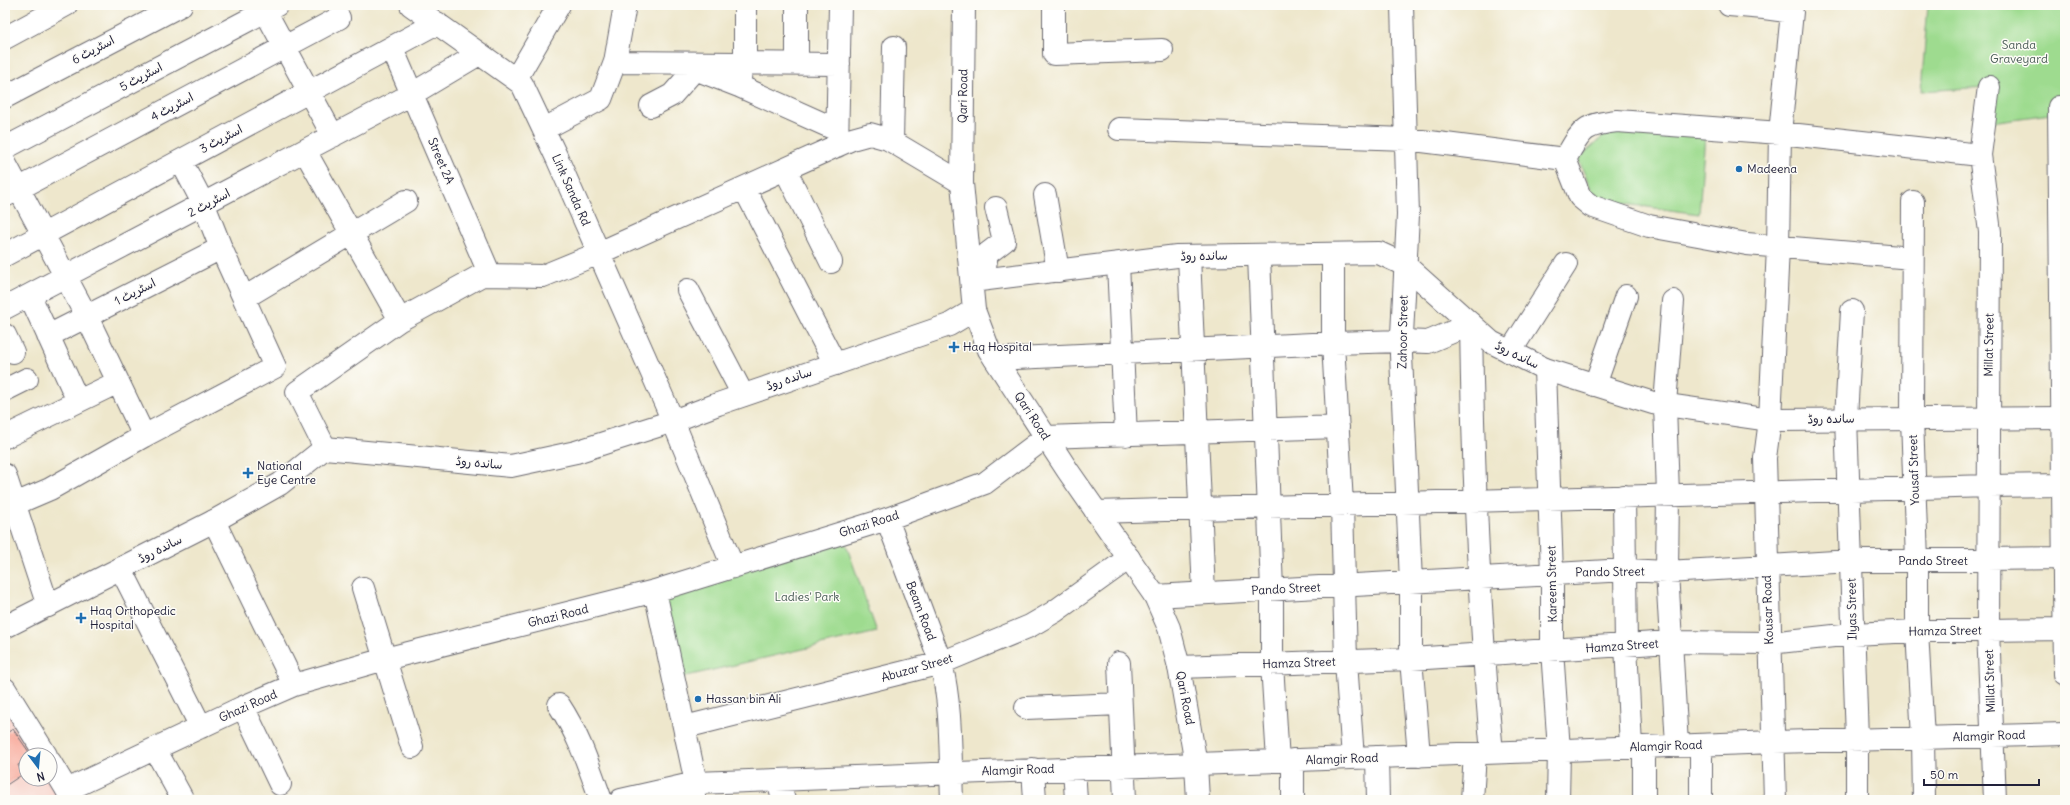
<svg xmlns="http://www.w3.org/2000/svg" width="2070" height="805" font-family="Delius,'Playpen Sans Arabic',sans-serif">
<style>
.built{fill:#f7d1c9}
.green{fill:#9edb8f;stroke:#607e65}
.building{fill:#f8a697}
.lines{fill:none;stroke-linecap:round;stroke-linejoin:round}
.minor-casing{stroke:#69676e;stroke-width:24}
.major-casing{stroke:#69676e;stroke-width:24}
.minor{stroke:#fff;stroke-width:22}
.major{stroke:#fff;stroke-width:22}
.poi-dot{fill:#1f6fb2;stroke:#fdfcf7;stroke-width:1.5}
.labels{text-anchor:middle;stroke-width:3;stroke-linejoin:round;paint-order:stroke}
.park-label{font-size:12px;fill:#475a54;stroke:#fdfcf7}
.street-label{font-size:12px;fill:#22223b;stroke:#fdfcf7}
.poi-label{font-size:12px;fill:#22223b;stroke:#fdfcf7;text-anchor:start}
</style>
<rect width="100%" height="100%" fill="#fdfcf7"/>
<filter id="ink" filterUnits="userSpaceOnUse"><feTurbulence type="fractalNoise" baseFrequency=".025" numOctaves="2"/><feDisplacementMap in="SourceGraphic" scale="8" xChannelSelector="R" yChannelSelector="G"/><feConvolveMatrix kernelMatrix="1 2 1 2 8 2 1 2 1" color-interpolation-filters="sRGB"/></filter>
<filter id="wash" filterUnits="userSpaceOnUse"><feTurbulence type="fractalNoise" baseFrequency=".012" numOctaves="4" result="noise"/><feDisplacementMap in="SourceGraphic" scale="16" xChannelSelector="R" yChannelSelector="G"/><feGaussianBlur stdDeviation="0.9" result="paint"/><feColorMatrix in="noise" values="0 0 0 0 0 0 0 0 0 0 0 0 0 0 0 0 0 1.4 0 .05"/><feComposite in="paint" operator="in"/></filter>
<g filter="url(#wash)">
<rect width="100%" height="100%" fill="#eee7cc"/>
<!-- built -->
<path class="built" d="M5,689L46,755H26V779H50L73,800H5Z"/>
<!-- green -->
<path class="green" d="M1928,5H2065V112L1984,123L1988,87L1921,91Z
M1611,129L1705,135L1699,214L1596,200L1578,159Z
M842,533L877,632L674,679L655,591Z"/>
<g id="blocks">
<!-- building -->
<path class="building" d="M13,729L31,755H26V760L18,765L23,774L5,786V734Z"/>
</g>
</g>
<g filter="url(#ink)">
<use href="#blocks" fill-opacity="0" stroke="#69676e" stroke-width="1"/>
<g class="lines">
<defs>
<path id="minor" d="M262,5L333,136
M411,5L522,84L557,158L673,421L733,567
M1054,5V54L1162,50
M1402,5L1408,215L1401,355L1411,582V659L1419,756
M1729,5L1764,8
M1765,5L1764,8L1792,12L1780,133L1778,247L1770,420L1765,458L1775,800
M5,38L66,5
M392,48L490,275
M615,62L839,64
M742,63L739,86L837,130
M745,63V5
M797,63V5
M690,67L739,86
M516,79L559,5
M5,97L181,5
M651,106L672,95L695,69
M2059,107L2065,674
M544,129L601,99L615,62L625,5
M1119,129L1406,139L1565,159L1580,197L1591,206L1649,226L1747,244L1912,258
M892,141L894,47
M837,146L840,5
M5,148L277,5
M305,151L400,320
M1980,155L1989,87
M1565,159C1582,130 1582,125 1617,121L1780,133L1980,155L1990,232L1988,630L1995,800
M5,163L87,317L144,436
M785,169L831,262
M744,188L835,364
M1045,195L1058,271
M5,196L339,18
M1913,202L1912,418L1917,561V631L1923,738L1924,800
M1333,254V343L1342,504L1346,662L1353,758
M5,255L437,23
M1259,255L1272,590V664L1278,761
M1189,256L1204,593
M1118,264L1126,435
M983,279L987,254L1004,241L996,208
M688,290L743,395
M30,296L78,401
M244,298L406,201
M1673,301L1665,404L1668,495L1667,572L1677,745
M5,308L412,94L479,54
M1852,311L1846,418L1857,739V800
M5,335L13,352
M48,336L221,248
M1510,352L1566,264
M995,359L1333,343L1402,341L1428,342L1471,324C1473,467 1479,611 1492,753
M1545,369L1552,574V650L1559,750L1558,800
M1595,385L1626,296
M5,390L27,379
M5,437L118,382
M325,448L297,392L400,320L482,275L543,276L599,253L852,139L870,134L888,139L962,183
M5,475L48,606
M1624,496L1626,645L1631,747
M15,504L50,489L144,436L275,367L221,248L204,205L181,161
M1096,512L1989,486L2065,485
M887,519L941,663C952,708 950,753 952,800
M214,521L294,685
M121,569L201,727
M363,588L412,747
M655,591L696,783L693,800
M1155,596L1626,570L1667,572L1851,561L2065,558
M1119,663L1125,800
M1179,667L1411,659L1670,642L1769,643L1852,634L1917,631L2065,629
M559,705C579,735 589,767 601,800
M243,707L280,784
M1026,708L1120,704
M685,727L941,663L1030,626L1054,612L1129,558
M155,749L183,800
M1377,757L1378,800
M1293,760V800
M1074,768L1076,800
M1033,769L1035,800
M777,780L784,800
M67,790L243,707L294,685L385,659L655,591L887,519L985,483L1046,437L1338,427
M621,800L696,783L1774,742L2065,734
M1472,800L1475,754
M1644,800V747
M1701,800V745"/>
<path id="major" d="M964,5L962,183L974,310L989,350L1068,471L1155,596L1169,628L1179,667L1196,764L1198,800
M972,281L1177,256L1379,253L1405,265L1491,342L1545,369L1653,403L1770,420L2065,418
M5,627L214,521L280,484L325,448L511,466L576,452L673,421L718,404L949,325L974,310
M5,689L46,755
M50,762L73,800"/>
</defs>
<!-- minor casing -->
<use href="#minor" class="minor-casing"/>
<!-- major casing -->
<use href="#major" class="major-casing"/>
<!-- minor -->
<use href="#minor" class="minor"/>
<!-- major -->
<use href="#major" class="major"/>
</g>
</g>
<!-- markers -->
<g class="poi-dot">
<circle cx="1739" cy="169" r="4"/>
<path d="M952 341h4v4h4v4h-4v4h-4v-4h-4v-4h4z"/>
<path d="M246 467h4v4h4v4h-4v4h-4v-4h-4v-4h4z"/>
<path d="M79 612h4v4h4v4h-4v4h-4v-4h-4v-4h4z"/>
<circle cx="698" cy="699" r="4"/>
</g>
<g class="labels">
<!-- park labels -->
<g class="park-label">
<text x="2019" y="49">Sanda<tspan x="2019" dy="14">Graveyard</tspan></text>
<text x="807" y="601">Ladies' Park</text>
</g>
<!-- street labels -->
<g class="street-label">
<text transform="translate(93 50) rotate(-28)" y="4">اسٹریٹ 6</text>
<text transform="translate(141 77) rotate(-28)" y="4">اسٹریٹ 5</text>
<text transform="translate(963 96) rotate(-89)" y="4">Qari Road</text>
<text transform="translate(172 107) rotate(-28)" y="4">اسٹریٹ 4</text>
<text transform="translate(221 139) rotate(-28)" y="4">اسٹریٹ 3</text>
<text transform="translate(441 161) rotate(67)" y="4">Street 2A</text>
<text transform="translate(571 190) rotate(66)" y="4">Link Sanda Rd</text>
<text transform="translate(209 203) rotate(-28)" y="4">اسٹریٹ 2</text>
<text transform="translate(1204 256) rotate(-1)" y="4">ساندہ روڈ</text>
<text transform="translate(135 292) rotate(-27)" y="4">اسٹریٹ 1</text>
<text transform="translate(1403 332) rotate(-89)" y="4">Zahoor Street</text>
<text transform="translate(1989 345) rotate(-89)" y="4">Millat Street</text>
<text transform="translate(1517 355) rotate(26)" y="4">ساندہ روڈ</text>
<text transform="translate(789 379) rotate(-19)" y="4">ساندہ روڈ</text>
<text transform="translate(1032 416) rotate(57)" y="4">Qari Road</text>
<text transform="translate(1831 419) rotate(-1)" y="4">ساندہ روڈ</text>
<text transform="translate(479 463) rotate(5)" y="4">ساندہ روڈ</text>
<text transform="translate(1914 470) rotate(-92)" y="4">Yousaf Street</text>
<text transform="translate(869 524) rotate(-18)" y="4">Ghazi Road</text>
<text transform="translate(160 549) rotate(-27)" y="4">ساندہ روڈ</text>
<text x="1933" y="565">Pando Street</text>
<text transform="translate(1610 572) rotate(-1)" y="4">Pando Street</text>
<text transform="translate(1552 584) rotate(-91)" y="4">Kareem Street</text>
<text transform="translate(1286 589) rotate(-3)" y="4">Pando Street</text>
<text transform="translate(1852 609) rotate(-91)" y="4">Ilyas Street</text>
<text transform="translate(1768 610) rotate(-92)" y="4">Kousar Road</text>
<text transform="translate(921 611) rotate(69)" y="4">Beam Road</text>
<text transform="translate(558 616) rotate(-14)" y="4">Ghazi Road</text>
<text transform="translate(1945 631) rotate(-1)" y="4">Hamza Street</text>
<text transform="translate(1622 646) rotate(-4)" y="4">Hamza Street</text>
<text transform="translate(1299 663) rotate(-2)" y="4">Hamza Street</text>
<text transform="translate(917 668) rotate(-16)" y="4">Abuzar Street</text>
<text transform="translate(1990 681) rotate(-92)" y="4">Millat Street</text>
<text transform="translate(1185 698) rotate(79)" y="4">Qari Road</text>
<text transform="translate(248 706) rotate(-24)" y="4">Ghazi Road</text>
<text transform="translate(1989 736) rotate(-2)" y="4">Alamgir Road</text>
<text transform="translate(1666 746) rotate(-2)" y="4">Alamgir Road</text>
<text transform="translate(1342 759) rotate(-2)" y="4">Alamgir Road</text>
<text transform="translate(1018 770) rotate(-2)" y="4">Alamgir Road</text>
</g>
<!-- poi labels -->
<g class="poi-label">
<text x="1747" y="173">Madeena</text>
<text x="963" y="351">Haq Hospital</text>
<text x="257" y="470">National<tspan x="257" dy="14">Eye Centre</tspan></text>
<text x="90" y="615">Haq Orthopedic<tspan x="90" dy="14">Hospital</tspan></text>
<text x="706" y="703">Hassan bin Ali</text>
</g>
</g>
<!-- margin -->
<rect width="2070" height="805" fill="none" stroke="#fdfcf7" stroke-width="20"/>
<!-- north arrow -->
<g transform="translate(38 767) rotate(164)"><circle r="19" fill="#fdfcf7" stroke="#a5a5ac"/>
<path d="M0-3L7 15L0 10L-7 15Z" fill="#1f6fb2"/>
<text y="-6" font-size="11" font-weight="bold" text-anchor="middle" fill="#22223b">N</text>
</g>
<!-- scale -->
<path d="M1924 779v6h115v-6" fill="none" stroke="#22223b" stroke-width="2"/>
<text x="1930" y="779" font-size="12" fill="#22223b" stroke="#fdfcf7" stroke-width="3" paint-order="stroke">50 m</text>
</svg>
